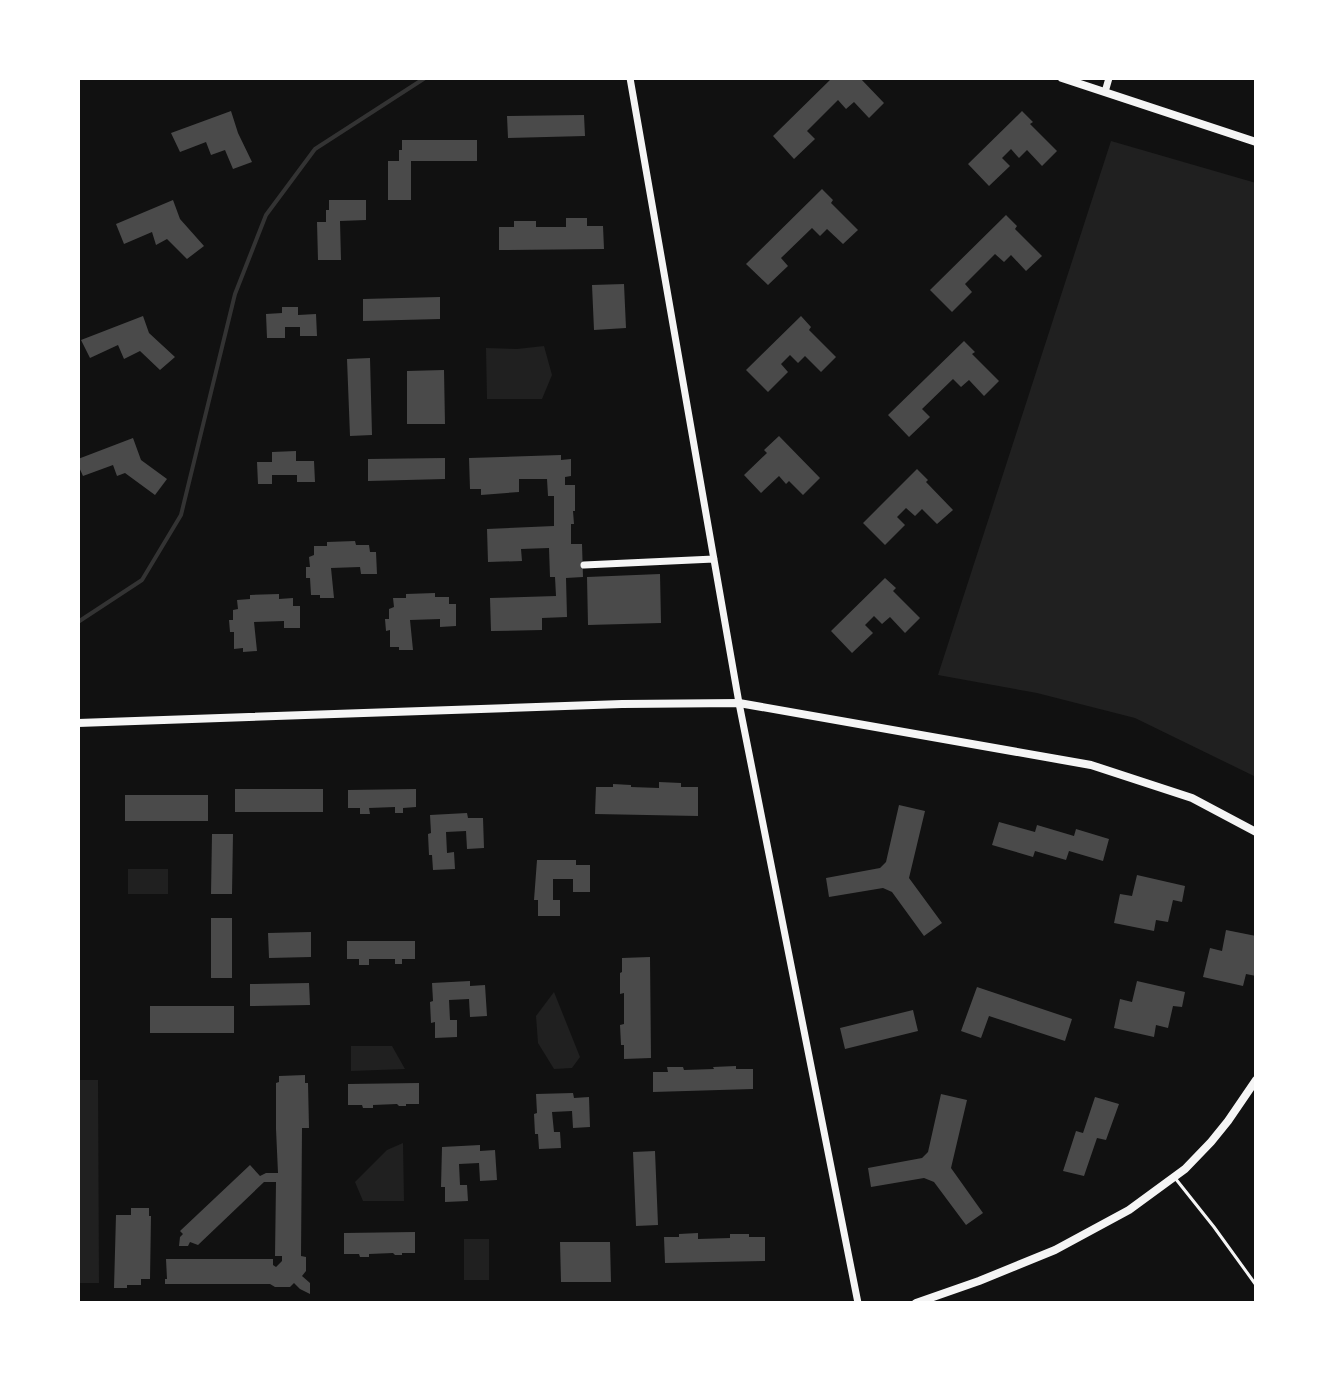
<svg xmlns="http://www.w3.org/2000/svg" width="1334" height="1381" font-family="'PT Sans Narrow',sans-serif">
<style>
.green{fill:#202020}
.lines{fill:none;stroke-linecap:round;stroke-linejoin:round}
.stream{stroke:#333;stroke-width:4}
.building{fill:#4a4a4a}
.service{stroke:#f5f5f5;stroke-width:3}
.minor{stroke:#f5f5f5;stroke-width:7}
.tertiary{stroke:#f5f5f5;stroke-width:8}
</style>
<rect width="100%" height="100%" fill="#111"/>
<!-- green -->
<path class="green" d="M1111,141L1256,183V777L1135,718L1037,693L938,675Z
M544,346L552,375L542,399H487L486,348L517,349Z
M128,869H168V894H128Z
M554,992L580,1057L572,1068L554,1069L538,1043L536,1016Z
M351,1046H392L405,1069L351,1071Z
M78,1080H98L99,1283H78Z
M403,1143L404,1201H363L355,1182L387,1150Z
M464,1239H489V1280H464Z"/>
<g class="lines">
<!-- stream -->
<path class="stream" d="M78,622L142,580L181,515L235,294L266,215L315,149L425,78"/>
</g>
<!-- building -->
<path class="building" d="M832,78H860L884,103L869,118L854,102L846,109L838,100L807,131L815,139L794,159L773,136Z
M231,111L238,133L252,162L233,169L225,150L211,155L206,142L180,152L171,133Z
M1022,111L1033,122L1030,124L1057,151L1042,166L1027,150L1019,158L1011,149L1002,158L1010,166L989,186L968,164Z
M584,115L585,136L508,138L507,116Z
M402,140H477V161H411V200H388V161H399V150H402Z
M822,189L833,200L831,203L858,230L843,244L827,229L820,236L812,228L781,258L788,266L768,285L746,264Z
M173,200L180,219L204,246L187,259L167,239L156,245L152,232L124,244L116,224Z
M329,200H366V220L340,221L341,260H318L317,222H326V210H329Z
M1006,215L1017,226L1015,229L1042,256L1026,271L1011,255L1004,262L995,254L965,284L972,292L952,312L930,290Z
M566,218H587V226H603L604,249L499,250V227H514V221H536V227H566Z
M624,284L626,328L594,330L592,285Z
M440,297V319L363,321V299Z
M282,307H298V315L316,314L317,336H300V327H285V338H267L266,314L282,313Z
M143,316L149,333L175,357L160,370L140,351L124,359L118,345L90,358L81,340Z
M801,316L811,327L809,330L836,357L821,372L805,356L798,363L790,355L781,364L788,372L768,392L746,370Z
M964,341L975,352L972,354L999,381L984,396L969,380L961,387L953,379L922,409L930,417L909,437L888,415Z
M370,358L372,435L350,436L347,359Z
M444,370L445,424H407V371Z
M779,436L820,478L803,495L789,481L786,484L779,476L761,493L744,475L767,453L764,450Z
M133,438L141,460L167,479L155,495L125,473L117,476L113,465L83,476L78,465V459Z
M296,451V461H314L315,482H297V475H272V484H258L257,462H272V452Z
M561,455V460L571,459V476L565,477V485H575V511H573L574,524H571V544H582L583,577L566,578L567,617L542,618V630L491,631L490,598L556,596L555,577H550L549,548L521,549L522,561L488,562L487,529L554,526V496H548L547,479H519V492L481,495V489H470L469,458Z
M445,458V479L368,481V459Z
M917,469L928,480L926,482L953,510L937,524L922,509L915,516L906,508L897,517L905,525L885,545L863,523Z
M355,541L356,545H369L370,552H376L377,574H361L360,567L331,568L334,598H320V595H311L310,578H306V567H310L309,557L314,555V546H327V542Z
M660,574L661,623L588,625L587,577Z
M885,578L896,588L893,591L920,618L905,633L890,617L882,624L874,616L865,625L873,633L852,653L831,631Z
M435,593V597H449V604H456V626L440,627V619L410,620L413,650H399V647H390V630L386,631L385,619H389V609L394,607L393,598H406V594Z
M279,594V599L293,598V606H300V628H284V621L254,622L257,651L243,652V648L234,649V632H230L229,620H233V610L238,609L237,600L250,599V595Z
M659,782L681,783V787H698V816L595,814L596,787H613V784L631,785V787L659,788Z
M235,789H323V812H235Z
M416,789V807L403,808V813H395V807L369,808L370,814H360V808H348V790Z
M125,795H208V821H125Z
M899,805L925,811L909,878L942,923L924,936L892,892L883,888L829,897L826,878L880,868L886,862Z
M467,813L468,818H483L484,848L467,849L466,831L446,832L447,853L454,852L455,869L433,870L432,855H429L428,834L431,833L430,815Z
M999,822L1035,832L1037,825L1074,836L1076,829L1109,839L1103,861L1069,851L1066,860L1035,851L1033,857L992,845Z
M212,834H233L232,894H211Z
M537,860H576V865H590V892H573V879H553V900H560V916H538V900H534Z
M1137,875L1185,886L1182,902L1173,900L1168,922L1156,920L1154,931L1114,923L1120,894L1132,896Z
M211,918H232V978H211Z
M1226,930L1256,936V976L1246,974L1243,986L1203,977L1210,948L1222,951Z
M311,932V957L269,958L268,933Z
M347,941H415V959H402V964H395V959H369V965H359V959H347Z
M650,957L651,1058L624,1059V1045H621L620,1025L624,1024V993L620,994V973L622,972V958Z
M470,981V986L485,985L487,1016L470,1017L469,999L449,1000L450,1020H457V1037L435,1038V1022L431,1023L430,1002L433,1001L432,983Z
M1137,981L1185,992L1182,1007L1173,1006L1168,1028L1156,1025L1154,1037L1114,1028L1120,999L1132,1002Z
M309,983L310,1005L250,1006V984Z
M977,987L1072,1019L1065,1041L989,1016L981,1038L961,1031Z
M150,1006H234V1033H150Z
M913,1010L918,1031L845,1049L840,1028Z
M736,1066V1069H753V1089L653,1092V1072H668L667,1067H683L684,1070L714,1069L713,1067Z
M305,1075V1083H308L309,1128H302L301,1256L306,1257V1271L302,1276L310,1283V1294L300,1289L294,1283L290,1287H275L270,1284H165V1279H167L166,1259H273V1265L276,1267L282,1261V1256H275L276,1182H264L198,1245L190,1242L188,1246H179L180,1237L183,1234L180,1231L250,1165L260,1176L266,1173H278L276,1129V1083L279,1082V1076Z
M419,1083V1104H406V1106H399L397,1104L373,1105V1108H363L362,1105H348V1084Z
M573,1093L574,1098L589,1097L590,1127L573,1128L572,1111L552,1112L554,1132H560L561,1148L539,1149L538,1134H535L534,1114L537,1113L536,1094Z
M941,1094L967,1100L951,1168L983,1213L966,1225L934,1182L924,1178L871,1187L868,1168L922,1158L928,1152Z
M1095,1097L1119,1104L1106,1140L1097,1138L1084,1176L1063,1171L1076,1131L1083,1133Z
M480,1145V1151L495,1150L497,1180L480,1181L479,1163L459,1164L460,1185H467L468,1201L445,1202V1187H441L442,1147Z
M655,1151L658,1225L636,1226L633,1152Z
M131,1208H149V1216H151L150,1279H141V1285H127V1288H114L116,1215H131Z
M415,1232V1253H402V1255H395L393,1253L369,1254V1257H360L359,1254H344V1233Z
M698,1233V1239L730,1238V1234H749V1237H765V1261L665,1263L664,1237H679V1234Z
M560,1242H610L611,1282H561Z"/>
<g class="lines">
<!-- service -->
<path class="service" d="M1175,1178L1214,1227L1256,1285"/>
<!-- minor -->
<path class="minor" d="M630,78L739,703L858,1303
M1105,92L1109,78
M584,565L714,559"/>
<!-- tertiary -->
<path class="tertiary" d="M1062,78L1256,142
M78,723L622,704L739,703L1091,765L1192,798L1256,832
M916,1303L979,1281L1055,1250L1129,1210L1185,1169L1211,1142L1228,1121L1256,1080"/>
</g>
<!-- border -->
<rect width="1334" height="1381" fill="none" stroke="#ffffff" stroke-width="160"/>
</svg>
